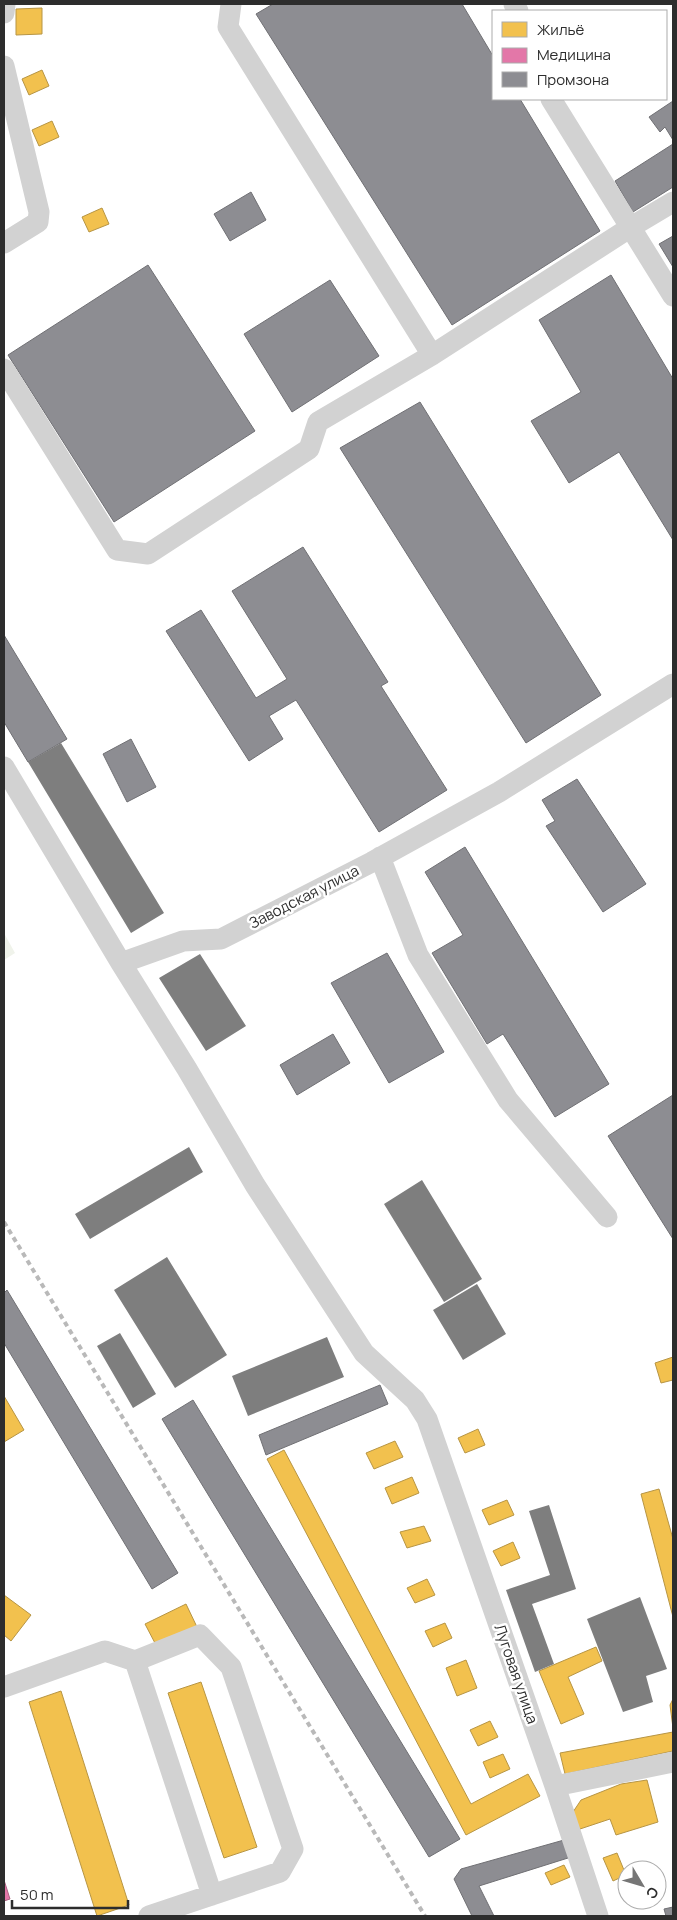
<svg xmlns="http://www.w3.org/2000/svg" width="677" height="1920" font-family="Manrope,sans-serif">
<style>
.green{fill:#f0f3eb}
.homes{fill:#f2c14e;stroke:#b79544}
.health{fill:#e377a8;stroke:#ac6183}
.industry{fill:#8d8d92;stroke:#707074}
.building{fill:#7e7e7e}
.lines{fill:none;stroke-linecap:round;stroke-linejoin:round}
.minor{stroke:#d2d2d2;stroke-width:21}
.rail{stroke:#b9b9b9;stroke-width:4;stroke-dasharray:5 4;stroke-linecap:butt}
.labels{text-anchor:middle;stroke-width:5;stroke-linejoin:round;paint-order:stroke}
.street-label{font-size:15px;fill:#2d2d2d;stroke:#fff}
</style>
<rect width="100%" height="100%" fill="#fff"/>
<!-- green -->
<path class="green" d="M4,933L15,953L4,960Z"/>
<!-- homes -->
<path class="homes" d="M42,8V34L16,35V9Z
M42,70L49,86L29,95L22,79Z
M52,121L59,137L39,146L32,130Z
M102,208L109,224L89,232L82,217Z
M673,1357V1380L661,1383L655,1363Z
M4,1396L24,1430L4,1442Z
M478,1429L485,1445L465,1453L458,1438Z
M395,1441L403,1457L374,1469L366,1453Z
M284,1450L471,1804L528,1774L540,1796L466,1835L267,1459Z
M412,1477L419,1493L392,1504L385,1488Z
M659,1489L673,1539V1617L641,1494Z
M507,1500L514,1515L489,1525L482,1510Z
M424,1526L431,1541L407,1548L400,1532Z
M513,1542L520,1558L501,1566L493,1551Z
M427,1579L435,1595L415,1603L407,1588Z
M4,1595L31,1615L11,1641L4,1635Z
M186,1604L197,1627L156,1645L145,1624Z
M445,1623L452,1638L433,1647L425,1631Z
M596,1647L602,1661L568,1677L584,1714L561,1724L539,1671Z
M466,1660L477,1688L457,1696L446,1668Z
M201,1682L257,1847L224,1858L168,1693Z
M61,1691L129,1905L97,1916L29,1702Z
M673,1699V1728L670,1705Z
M490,1721L498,1737L478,1746L470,1730Z
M673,1732V1751L565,1774L560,1753Z
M503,1754L510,1769L490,1778L483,1762Z
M647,1780L658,1822L616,1835L610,1819L577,1830L571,1815L581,1800L621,1784Z
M617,1853L626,1875L613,1881L603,1858Z
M564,1865L570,1877L551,1885L545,1873Z"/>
<!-- health -->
<path class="health" d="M4,1880L10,1899L4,1901Z"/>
<!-- industry -->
<path class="industry" d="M273,4H462L493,56V99H520L600,231L452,325L256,14Z
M673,101V140L665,127L660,132L649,117Z
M673,144V187L633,212L615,181Z
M251,192L266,220L230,241L214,214Z
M673,236V267L659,244Z
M148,265L255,431L114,522L8,355Z
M611,275L673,379V540L619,452L569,483L531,421L581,392L539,320Z
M330,280L379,356L292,412L244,334Z
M420,402L601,695L526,743L340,448Z
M303,547L388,682L381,686L447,790L379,832L296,700L269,716L283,739L249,761L166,631L201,610L256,698L287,679L232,591Z
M4,635L67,739L28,762L4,722Z
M131,739L156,787L127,802L103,754Z
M577,779L646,884L603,912L546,826L555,821L542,800Z
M465,847L609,1084L555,1117L503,1034L487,1044L432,953L463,935L425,872Z
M387,953L444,1052L389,1083L331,983Z
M333,1034L350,1063L297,1095L280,1065Z
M673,1095V1239L608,1136Z
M7,1290L178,1573L152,1589L4,1343V1293Z
M380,1385L388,1404L266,1455L259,1435Z
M193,1400L460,1839L429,1857L162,1419Z
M564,1840L568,1858L479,1886L494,1916H472L454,1879L461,1869Z
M673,1907V1916H666L664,1909Z"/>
<!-- building -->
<path class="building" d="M61,743L164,913L131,933L28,762Z
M200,954L246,1026L206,1051L159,978Z
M189,1147L203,1172L90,1239L75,1214Z
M422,1180L482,1279L444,1302L384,1204Z
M167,1257L227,1355L175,1388L114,1290Z
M477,1284L506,1334L463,1360L433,1310Z
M120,1333L156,1394L133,1408L97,1346Z
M327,1337L344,1377L248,1416L232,1376Z
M549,1505L576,1589L532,1604L554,1664L535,1672L506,1590L550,1575L529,1511Z
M640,1597L667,1669L646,1676L653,1702L623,1712L587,1619Z"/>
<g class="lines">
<!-- minor -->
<path class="minor" d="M231,4L228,27L432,355
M514,4L518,11
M4,13L5,4
M4,66L39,212L38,222L4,243
M551,99L673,296
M4,369L117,550L148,554L309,449L318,422L432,355L631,227L673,202
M4,767L121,963L187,1069L255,1185L364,1353L415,1400L427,1419L555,1786L598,1916
M380,857L418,955L508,1100L607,1217
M121,963L183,941L221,939L372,862L499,792L673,684
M135,1661L212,1895
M4,1687L105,1651L135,1661L200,1635L231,1667L293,1849L280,1872L149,1916
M555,1786L673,1762"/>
<!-- rail -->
<path class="rail" d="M4,1222L425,1916"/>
</g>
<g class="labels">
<!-- street labels -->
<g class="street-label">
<text transform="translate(304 897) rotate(-27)" y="5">Заводская улица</text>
<text transform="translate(516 1674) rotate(71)" y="5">Луговая улица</text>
</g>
</g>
<!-- border -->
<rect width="677" height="1920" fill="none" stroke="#2d2d2d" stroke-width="10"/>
<!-- legend -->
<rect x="492" y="10" width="175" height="90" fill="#ffffff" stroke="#ababab"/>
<rect x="502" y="22" width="25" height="15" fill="#f2c14e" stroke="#ababab"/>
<text x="537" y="35" font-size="15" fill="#2d2d2d">Жильё</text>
<rect x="502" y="48" width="25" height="15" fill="#e377a8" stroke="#ababab"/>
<text x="537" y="60" font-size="15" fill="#2d2d2d">Медицина</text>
<rect x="502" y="72" width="25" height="15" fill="#8d8d92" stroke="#ababab"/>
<text x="537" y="85" font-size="15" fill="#2d2d2d">Промзона</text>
<!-- north arrow -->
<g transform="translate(642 1885) rotate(128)"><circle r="24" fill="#ffffff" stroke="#ababab"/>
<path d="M0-4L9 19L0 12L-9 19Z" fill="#767676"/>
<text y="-8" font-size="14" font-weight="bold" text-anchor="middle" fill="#2d2d2d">С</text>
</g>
<!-- scale -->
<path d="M12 1900v8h116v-8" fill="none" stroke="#2d2d2d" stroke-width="2.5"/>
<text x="20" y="1900" font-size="15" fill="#2d2d2d" stroke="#ffffff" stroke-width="4" paint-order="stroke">50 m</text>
</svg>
